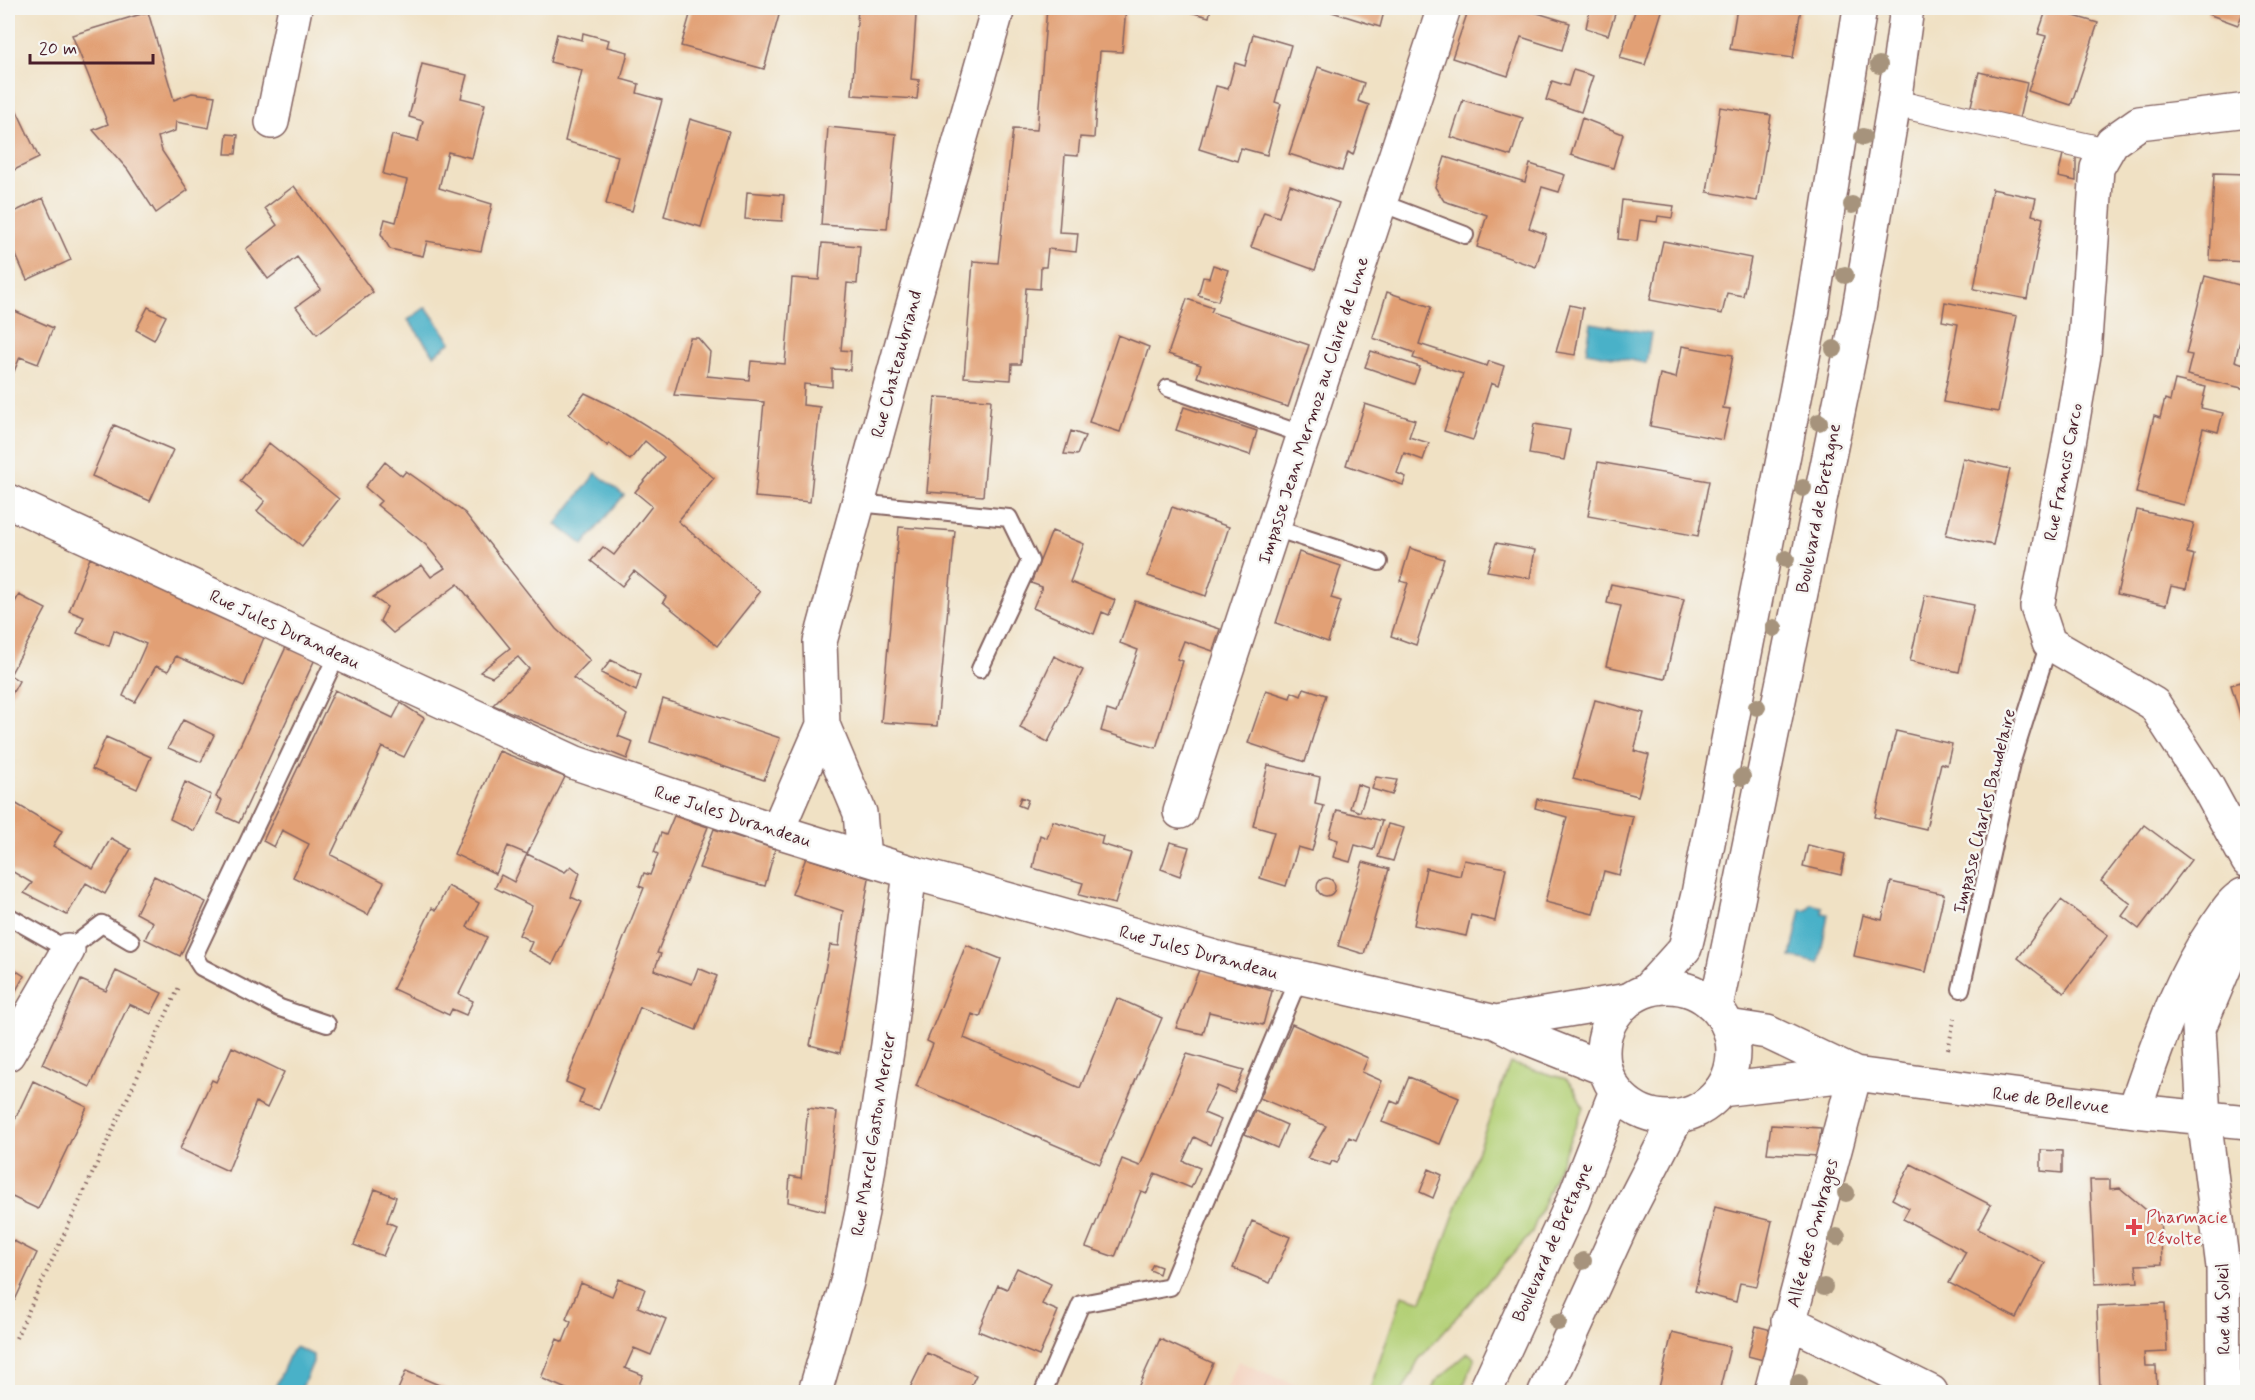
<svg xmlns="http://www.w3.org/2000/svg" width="2255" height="1400" font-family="Mynerve,sans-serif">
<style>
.built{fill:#f4d3c0}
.green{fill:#b3d076;stroke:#7e7850;stroke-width:1.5}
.water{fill:#49b1c8;stroke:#4a687a;stroke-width:1.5}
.building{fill:#e2a075}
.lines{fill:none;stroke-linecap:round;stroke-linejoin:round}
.service-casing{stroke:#846361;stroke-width:20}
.pedestrian-casing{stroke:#846361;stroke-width:28}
.minor-casing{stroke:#846361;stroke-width:36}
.secondary-casing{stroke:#846361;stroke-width:36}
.path{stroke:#846361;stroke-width:4;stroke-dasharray:1.5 4.5;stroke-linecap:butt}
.service{stroke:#fff;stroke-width:16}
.pedestrian{stroke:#fff;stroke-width:26}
.minor{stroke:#fff;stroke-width:33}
.secondary{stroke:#fff;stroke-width:33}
.tree{fill:#a6937c}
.health-dot{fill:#e0444e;stroke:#f6f6f2;stroke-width:2}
.labels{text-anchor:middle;stroke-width:5;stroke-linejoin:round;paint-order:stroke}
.street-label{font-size:18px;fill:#4a1f2b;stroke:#f6f6f2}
.health-label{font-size:18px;fill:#be3a42;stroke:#f6f6f2;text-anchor:start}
</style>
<rect width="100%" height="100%" fill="#f6f6f2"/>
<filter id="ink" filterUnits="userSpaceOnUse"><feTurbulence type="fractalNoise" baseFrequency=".0167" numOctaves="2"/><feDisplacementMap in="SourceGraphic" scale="12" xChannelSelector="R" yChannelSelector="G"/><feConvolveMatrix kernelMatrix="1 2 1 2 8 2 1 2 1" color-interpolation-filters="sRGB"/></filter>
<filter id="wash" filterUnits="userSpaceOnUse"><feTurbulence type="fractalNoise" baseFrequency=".008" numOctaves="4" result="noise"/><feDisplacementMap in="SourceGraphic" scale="24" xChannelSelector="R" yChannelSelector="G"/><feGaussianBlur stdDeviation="1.35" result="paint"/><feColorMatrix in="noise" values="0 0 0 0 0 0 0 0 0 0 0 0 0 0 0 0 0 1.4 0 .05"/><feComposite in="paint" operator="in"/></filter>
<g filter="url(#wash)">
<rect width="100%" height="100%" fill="#f0e1c4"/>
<!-- built -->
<path class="built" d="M1238,1361L1312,1392H1225Z"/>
<!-- green -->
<path class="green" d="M1510,1063L1566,1079L1574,1088L1583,1108L1531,1234L1420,1358L1402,1392H1369L1402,1295L1422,1301Z
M1468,1353L1475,1357L1461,1392H1430L1436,1381Z"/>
<!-- water -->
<path class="water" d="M426,307L451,342L434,355L408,320Z
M1591,323L1651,333L1646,363L1586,352Z
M596,473L624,495L583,545L556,524Z
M1811,904L1822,907V913L1828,914L1819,963L1791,957L1801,909L1807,910Z
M296,1347L313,1355V1362L300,1392H273L291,1352Z"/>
<g id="blocks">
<!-- building -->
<path class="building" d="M692,8H781L764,69L681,46Z
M858,8H924V16L916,15L914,46L911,79L919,80L917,99L852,95Z
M1047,8H1126L1122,52L1100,51L1094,138L1080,137L1078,156L1065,155L1059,232L1078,233L1076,252L1048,249L1046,267H1041L1040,289L1026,288L1021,364H1012L1011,380L964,377L973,261L998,263L1013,129L1037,130Z
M1192,8H1211L1209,17L1190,12Z
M1333,8H1385L1380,27L1332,12Z
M1469,8H1521L1570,23L1562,50L1521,37L1508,76L1452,58Z
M1590,8H1617L1608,35L1586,28Z
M1636,8H1663L1645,65L1620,58Z
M1737,8H1801L1793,58L1730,49Z
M2047,8L2098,23L2071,105L2028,91L2046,36L2038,34Z
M2211,8H2245L2238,25L2208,14Z
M148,12L174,100L192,93L215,96L209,128L176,122L175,131L158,137L162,151L188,190L156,213L128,170L93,130L108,124L72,35Z
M583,33L609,40L607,47L628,52L621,79L639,84L637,93L662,100L632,211L606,204L618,156L565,141L582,70L550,62L557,34L582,40Z
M1253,34L1291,45L1275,102L1281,104L1267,155L1241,148L1237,161L1199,149L1216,86L1228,89L1235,63L1245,66Z
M422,64L467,75L461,98L485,104L472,158L448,152L439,188L492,204L481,251L427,241L423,256L390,249L381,234L385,219L396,222L407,180L383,174L392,135L418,141L423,121L409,117Z
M1318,67L1364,83L1358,101L1369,105L1353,155L1348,152L1342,171L1289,154Z
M1573,70L1593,76L1581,112L1546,100L1552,81L1568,86Z
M1979,72L2027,83L2018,124L1969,114Z
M8,92L39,158L8,173Z
M1463,100L1523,118L1511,156L1451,137Z
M1720,107L1771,115L1757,201L1707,192Z
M1582,118L1623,134L1613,168L1571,155Z
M690,119L729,131L701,227L664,216Z
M828,127L896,134L887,229L821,225Z
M227,134L238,135L236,154H225Z
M2063,154L2076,157V181L2058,177Z
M1445,157L1525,182L1530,164L1565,175L1559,192L1542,187L1529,228L1546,234L1536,267L1477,247L1487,215L1444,201L1435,187Z
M2214,173L2247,174V262L2210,260Z
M1290,185L1339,203L1315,270L1251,247L1264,212L1279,217Z
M294,186L373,292L317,334L296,307L321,289L297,257L268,279L246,249L277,225L265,208Z
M1992,189L2036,198L2032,215L2043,218L2027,299L1974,289Z
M747,192L784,195L782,221L745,219Z
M43,198L71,260L27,280L8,237V215Z
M1622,200L1674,206L1672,218L1658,216L1657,222L1640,220L1637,241L1618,239Z
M1663,241L1751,258L1743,296L1727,293L1722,314L1650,300Z
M822,243L860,246L857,284L847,283L841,350L851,351L850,370L832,369V387L804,384L803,405L820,407L810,502L755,497L764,402L674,395L690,338H698L710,352L707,376L749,380L751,361L785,364L792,278L819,280Z
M1213,265L1228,270L1218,301L1198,295L1203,277L1209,278Z
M2205,276L2247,287V312L2235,361L2247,365L2246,389L2187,375L2192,355L2186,354Z
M1387,292L1431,307L1419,344L1487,366L1489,361L1504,366L1498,386L1491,383L1473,440L1444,431L1463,374L1413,358L1415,353L1373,338Z
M1187,299L1213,308L1211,312L1309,345L1288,407L1197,377L1201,365L1168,354Z
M1945,302L2017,316L1998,412L1943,402L1958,324L1942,321Z
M1570,305L1583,308L1575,355L1556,352Z
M148,307L166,316L154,340L136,330Z
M8,308L53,328L38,364L20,357L8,386Z
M1118,335L1149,347L1120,432L1089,422Z
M1682,346L1733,355L1723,408L1730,409L1723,440L1650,426L1660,374L1676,378Z
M1371,351L1420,367L1414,384L1365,367Z
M2175,380L2206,387L2201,408L2223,413L2218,432L2203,428L2184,505L2136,493L2154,416L2160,418L2165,399L2170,401Z
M585,393L626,413L663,436L714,478L678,521L760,592L717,646L663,602L666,597L634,571L622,586L591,561L603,547L614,555L652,506L635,492L664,457L645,441L630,460L609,443L608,446L603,442L569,414Z
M935,397L991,400L983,496L927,492Z
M1365,404L1415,420L1409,437L1429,443L1423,460L1404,453L1397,473L1406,477L1403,485L1346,465Z
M1184,407L1257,431L1250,455L1176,430Z
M1534,424L1570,430L1564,460L1529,454Z
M114,425L173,450L150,501L92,476Z
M1071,431L1085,436L1077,455L1064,454Z
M269,443L339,499L302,546L257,511L265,501L240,481Z
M1963,458L2010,469L1993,545L1946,535Z
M385,462L402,476L406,471L465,513L556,629L590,660L573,678L627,715L618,736L633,742L627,759L493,705L529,669L518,657L492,677L480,672L510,648L458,584L393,633L380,621L387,607L373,597L422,565L431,577L445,568L426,545L377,505L381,501L365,487Z
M1598,462L1709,481L1698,536L1588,516Z
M1172,507L1229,527L1206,596L1148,576Z
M2137,510L2194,523L2187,553L2194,555L2186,589L2171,586L2166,605L2117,594Z
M899,527L955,531L937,726L881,722Z
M1052,531L1084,544L1070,582L1115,600L1109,615L1102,612L1094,634L1033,608L1042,587L1031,583Z
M1496,543L1535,550L1530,578L1487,571Z
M1410,548L1444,559L1416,645L1391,636L1408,583L1400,581Z
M1299,552L1341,566L1331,598L1341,601L1328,642L1276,623Z
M90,558L265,635L244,686L176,656L168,671L156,666L135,702L123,696L146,644L114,630L109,646L77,633L84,617L69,611Z
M1611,584L1684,599L1665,679L1606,666L1621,606L1607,603Z
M19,595L46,609L10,675L19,681L8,701V614Z
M1925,595L1974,605L1959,672L1910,661Z
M1135,601L1220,629L1213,651L1184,641L1177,659L1183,661L1156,748L1101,731L1107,710L1116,713L1138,650L1120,643Z
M287,645L315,659L239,823L217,813L222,800L216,797Z
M1054,656L1083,670L1048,742L1020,728Z
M611,660L641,675L636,691L601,673Z
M2247,680V730L2245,731L2231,685Z
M1304,688L1326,695L1305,762L1248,743L1266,690L1290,698L1292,692L1301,696Z
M335,690L393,718L401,703L424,718L404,757L382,747L331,855L384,882L368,915L293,877L309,844L282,830L274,847L263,841Z
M663,699L780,738L764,780L650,742Z
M1595,700L1644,713L1634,751L1649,755L1638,796L1573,779Z
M183,720L214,735L201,762L168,748Z
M1896,731L1952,744L1947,765L1941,763L1926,829L1875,817Z
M106,737L151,757L137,789L92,769Z
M499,751L565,777L527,854L508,846L496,874L454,854Z
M1268,765L1320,777L1315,804L1324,806L1312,851L1298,847L1286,886L1260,878L1274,832L1253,826Z
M1376,777L1397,780L1392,795L1372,789Z
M185,782L211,795L194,831L170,819Z
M1357,784L1368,788L1360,812L1350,808Z
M1021,797L1028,800L1025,808L1018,805Z
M8,799L62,831L53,846L93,869L111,838L131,849L105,894L86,883L67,915L24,893L32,883L10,870L8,875Z
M1537,799L1633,816L1619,875L1604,871L1593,914L1545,902L1567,817L1535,808Z
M1337,810L1382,821L1373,850L1355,845L1350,862L1333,857L1338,840L1329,837Z
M674,816L708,827L657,953L661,954L654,970L692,984L698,968L717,976L696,1030L640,1007L599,1110L579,1103L584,1090L566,1082L644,888L639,886L644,873L650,875L658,854L654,852L661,833L666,835Z
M1053,821L1103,836L1101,844L1131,853L1115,904L1079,895L1083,883L1033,868L1040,835L1047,838Z
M1388,824L1404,828L1393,861L1378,857Z
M2144,825L2191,860L2139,929L2122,916L2131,904L2101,881Z
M714,829L775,849L765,886L699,868Z
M1170,842L1189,847L1180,876L1161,869Z
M1808,845L1845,854L1841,875L1803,866Z
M527,854L565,872L571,866L580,873L571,897L582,902L553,964L528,951L532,942L519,935L532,906L495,888L501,875L514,882Z
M806,858L869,878L840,1053L810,1045L830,945L839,946L843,911L792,894Z
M1464,860L1506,868L1495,921L1471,915L1466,936L1414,925L1426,868L1460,876Z
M1363,862L1389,869L1364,954L1338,946Z
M154,876L206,902L180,956L145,939L153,922L136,913Z
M1317 887a9 9 0 1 1 18 0a9 9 0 1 1-18 0Z
M1891,882L1944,894L1926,972L1854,956L1863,915L1882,920Z
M448,886L479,903L467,927L487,937L459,994L473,1001L466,1015L452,1009L449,1015L393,989L432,908L436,910Z
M2061,900L2108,935L2064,993L2018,958Z
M966,945L1001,959L980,1017L972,1014L964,1038L1080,1088L1117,998L1162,1018L1100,1164L916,1086L933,1044L927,1041Z
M8,965L24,976L8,1005Z
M1199,970L1272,991L1263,1025L1209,1012L1203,1034L1176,1028Z
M116,971L162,993L151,1014L129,1004L90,1087L42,1064L81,980L106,991Z
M1292,1024L1368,1058L1362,1072L1382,1081L1356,1140L1349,1137L1337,1163L1332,1161L1330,1165L1307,1158L1326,1126L1260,1098Z
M232,1047L284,1072L267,1108L256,1102L228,1171L180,1149L212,1080L216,1082Z
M1187,1054L1244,1070L1234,1093L1217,1086L1204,1113L1221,1120L1210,1145L1194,1137L1183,1161L1200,1168L1191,1188L1155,1173L1147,1193L1141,1191L1115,1257L1086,1247L1122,1159L1140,1166Z
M1409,1077L1459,1098L1440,1144L1382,1122L1391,1101L1398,1104Z
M33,1081L87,1107L38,1209L8,1195V1134Z
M808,1108L837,1112L825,1211L788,1202L790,1176L801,1178Z
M1255,1111L1287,1125L1277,1148L1245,1134Z
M1771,1125L1821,1128L1818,1156L1767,1153Z
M2041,1150L2062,1151V1173L2041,1171Z
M1911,1164L1991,1205L1978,1229L2045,1263L2016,1318L1949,1283L1966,1252L1903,1219L1909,1208L1892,1199Z
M1429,1169L1442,1175L1433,1198L1420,1192Z
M2090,1180H2110V1189L2120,1188L2151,1214H2160L2162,1264L2136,1265L2138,1282L2095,1284Z
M375,1189L396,1197L387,1222L396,1226L383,1256L354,1245Z
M1715,1207L1772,1221L1757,1286L1740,1283L1736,1302L1695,1291Z
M1252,1221L1290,1237L1270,1283L1233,1268Z
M8,1238L37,1253L15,1300L8,1297Z
M1153,1264L1161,1267L1159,1274L1150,1270Z
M1017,1268L1051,1284L1042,1304L1058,1311L1039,1356L978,1331L998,1285L1007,1289Z
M619,1279L645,1289L638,1307L666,1319L651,1355L634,1348L625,1368L643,1375L636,1392H573L541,1378L557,1339L563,1342L571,1322L566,1319L581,1283L612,1296Z
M2165,1303L2167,1352L2144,1353L2145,1366H2156L2157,1392H2100L2097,1306Z
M1756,1326L1775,1331L1767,1361L1748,1356Z
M1672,1333L1730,1347L1719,1392H1658Z
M1160,1339L1213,1363L1200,1392H1136Z
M927,1353L976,1375L968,1392H908Z
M406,1371L455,1392H397Z"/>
</g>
</g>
<g filter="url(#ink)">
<use href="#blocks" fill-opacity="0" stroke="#846361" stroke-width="1.5"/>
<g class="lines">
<defs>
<path id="service" d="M1381,203L1465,235
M1168,388L1304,435
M858,503L1009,518L1030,561L980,669
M1274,528L1379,562
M8,916L68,950L102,924L131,941
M1961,989L2011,764L2049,643
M327,1024L280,1008L201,967L194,956L338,653
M1043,1392L1081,1304L1170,1287L1299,978"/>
<path id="pedestrian" d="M1894,103L2107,151"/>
<path id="minor" d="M2248,110L2139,123L2112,142L2097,168L2084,355L2067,455L2037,607L2049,643L2154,704L2207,786L2248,861
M272,122L295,8
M8,501L576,763L777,831L910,872L1232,962L1496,1022L1525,1037L1605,1069
M1180,812L1444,8
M777,831L823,725
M864,858L860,813L823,725L820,642L902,343L998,8
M1496,1022L1628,1000
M1728,1026L1767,1032L1855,1074
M8,1054L68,950
M1721,1090L1855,1074L2134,1111L2248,1122
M2134,1111C2157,1046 2177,982 2216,926C2225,914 2231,902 2243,895
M1788,1321L1931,1392
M815,1392L847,1282L862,1212L888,1045L910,872
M1771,1392L1855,1074
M2224,1392L2223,1267L2204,1118L2199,1028L2248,912"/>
<path id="secondary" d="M1603 1052a65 65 0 1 1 130 0a65 65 0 1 1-130 0Z
M1647,990L1685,948L1698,894L1810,321L1860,8
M1716,1007L1858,315L1894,103L1907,8
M1485,1392L1573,1201L1616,1091
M1545,1392L1621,1226L1677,1117"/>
</defs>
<!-- service casing -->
<use href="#service" class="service-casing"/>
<!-- pedestrian casing -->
<use href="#pedestrian" class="pedestrian-casing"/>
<!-- minor casing -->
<use href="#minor" class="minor-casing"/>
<!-- secondary casing -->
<use href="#secondary" class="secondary-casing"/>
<!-- path -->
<path class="path" d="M1948,1049L1955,1016
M16,1338L180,985"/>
<!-- service -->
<use href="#service" class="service"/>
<!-- pedestrian -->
<use href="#pedestrian" class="pedestrian"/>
<!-- minor -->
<use href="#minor" class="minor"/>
<!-- secondary -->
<use href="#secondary" class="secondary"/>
</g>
<!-- trees -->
<g class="tree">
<circle cx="1879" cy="65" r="9"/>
<circle cx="1863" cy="137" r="9"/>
<circle cx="1852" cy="205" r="9"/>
<circle cx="1845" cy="275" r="9"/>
<circle cx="1834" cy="349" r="9"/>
<circle cx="1819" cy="422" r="9"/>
<circle cx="1803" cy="488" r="9"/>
<circle cx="1786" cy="559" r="9"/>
<circle cx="1774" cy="628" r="9"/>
<circle cx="1757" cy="707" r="9"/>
<circle cx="1742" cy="777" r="9"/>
<circle cx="1846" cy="1193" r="9"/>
<circle cx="1837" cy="1237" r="9"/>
<circle cx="1583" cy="1261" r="9"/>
<circle cx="1824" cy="1287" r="9"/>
<circle cx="1558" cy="1322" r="9"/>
<circle cx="1799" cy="1383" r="9"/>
</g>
</g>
<!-- markers -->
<path class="health-dot" d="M2131 1218h6v6h6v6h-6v6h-6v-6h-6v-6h6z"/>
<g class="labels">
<!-- street labels -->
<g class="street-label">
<text transform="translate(896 364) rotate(-75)" y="6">Rue Chateaubriand</text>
<text transform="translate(1313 410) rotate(-72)" y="6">Impasse Jean Mermoz au Claire de Lune</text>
<text transform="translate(2063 472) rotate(-79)" y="6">Rue Francis Carco</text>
<text transform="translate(1818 508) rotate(-79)" y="6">Boulevard de Bretagne</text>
<text transform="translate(285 629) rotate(25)" y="6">Rue Jules Durandeau</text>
<text transform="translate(1984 811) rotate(-76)" y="6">Impasse Charles Baudelaire</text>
<text transform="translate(733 816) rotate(18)" y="6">Rue Jules Durandeau</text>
<text transform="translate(1199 952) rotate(15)" y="6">Rue Jules Durandeau</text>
<text transform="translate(2051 1100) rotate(7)" y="6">Rue de Bellevue</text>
<text transform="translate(873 1134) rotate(-81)" y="6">Rue Marcel Gaston Mercier</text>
<text transform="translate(1812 1233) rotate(-75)" y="6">Allée des Ombrages</text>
<text transform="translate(1552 1242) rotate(-66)" y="6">Boulevard de Bretagne</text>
<text transform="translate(2223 1309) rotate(-91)" y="6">Rue du Soleil</text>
</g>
<!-- health labels -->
<g class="health-label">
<text x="2146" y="1223">Pharmacie<tspan x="2146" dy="21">Révolte</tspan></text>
</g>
</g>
<!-- margin -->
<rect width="2255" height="1400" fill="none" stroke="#f6f6f2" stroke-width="30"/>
<!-- scale -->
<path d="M30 54v9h123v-9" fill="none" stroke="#4a1f2b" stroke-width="3"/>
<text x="39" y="54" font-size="18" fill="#4a1f2b" stroke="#f6f6f2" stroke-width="4.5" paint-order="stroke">20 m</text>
</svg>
